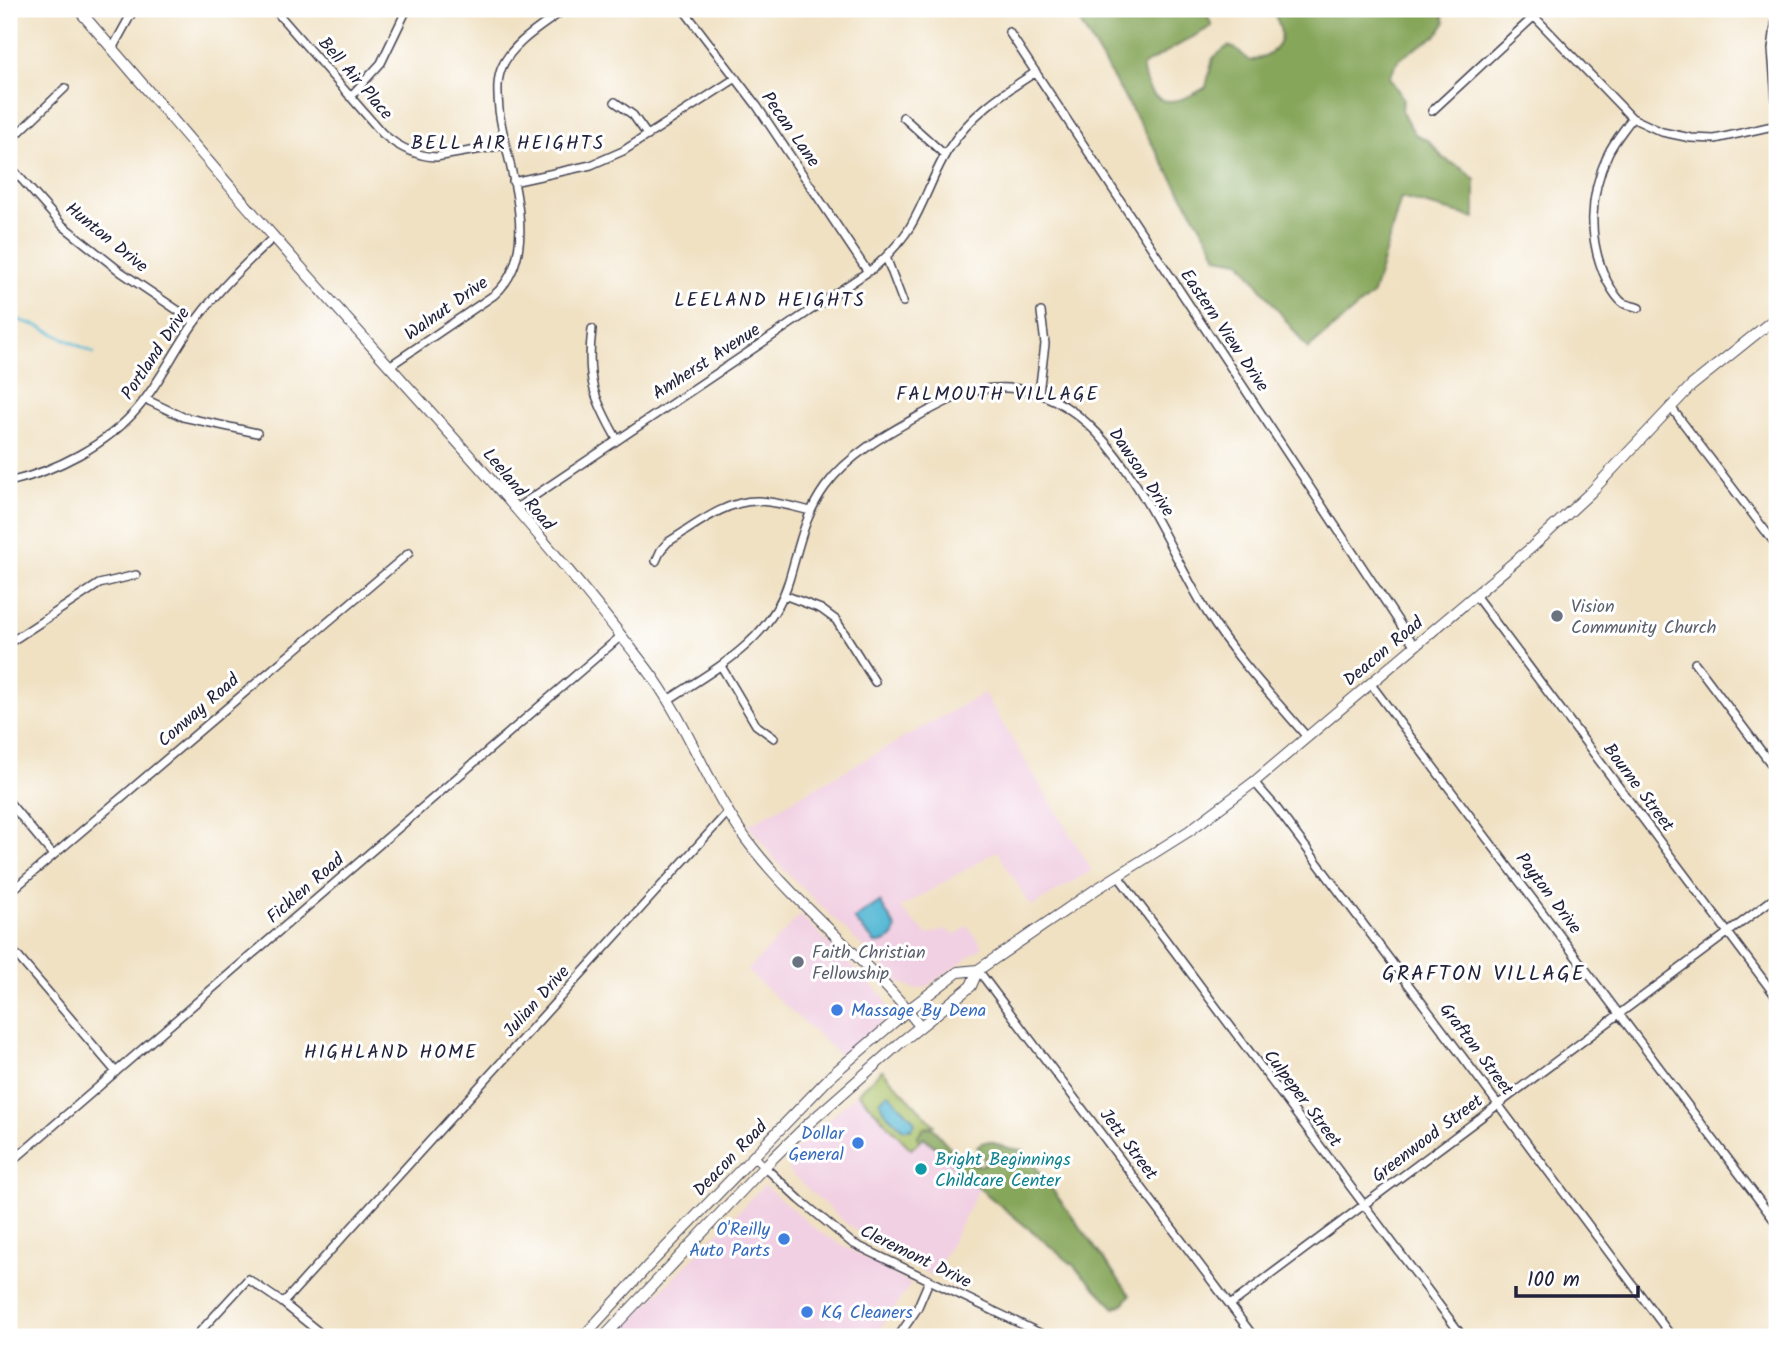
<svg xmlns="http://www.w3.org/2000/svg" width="1786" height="1346" font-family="Kalam,sans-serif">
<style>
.built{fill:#f1d0e3}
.green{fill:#a8bf64;stroke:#657050;stroke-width:2}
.forest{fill:#86a65a;stroke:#54644a;stroke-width:2}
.water{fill:#55b8d4;stroke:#3c6d88;stroke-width:2}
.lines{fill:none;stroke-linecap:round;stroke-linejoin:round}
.stream{stroke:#55b8d4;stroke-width:2.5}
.minor-casing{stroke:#413f4f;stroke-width:10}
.secondary-casing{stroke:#413f4f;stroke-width:12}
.minor{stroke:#fff;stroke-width:7}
.secondary{stroke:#fff;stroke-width:10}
.worship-dot{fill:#6b7280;stroke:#fff;stroke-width:2.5}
.shop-dot{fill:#3f7fe0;stroke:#fff;stroke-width:2.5}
.culture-dot{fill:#0f9aa8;stroke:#fff;stroke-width:2.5}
.labels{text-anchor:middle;stroke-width:6;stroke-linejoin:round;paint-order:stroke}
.street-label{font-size:18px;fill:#22223b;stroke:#fff}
.worship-label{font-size:18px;fill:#5b616d;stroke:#fff;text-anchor:start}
.shop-label{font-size:18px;fill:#366cbe;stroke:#fff;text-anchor:start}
.culture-label{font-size:18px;fill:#0d838f;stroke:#fff;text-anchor:start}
.neighbourhood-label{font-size:19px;letter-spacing:2px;fill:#22223b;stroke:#fff}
.quarter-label{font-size:21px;letter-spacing:2px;fill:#22223b;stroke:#fff}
</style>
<rect width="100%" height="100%" fill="#fff"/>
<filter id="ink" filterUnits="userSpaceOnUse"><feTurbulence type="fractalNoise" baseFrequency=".0143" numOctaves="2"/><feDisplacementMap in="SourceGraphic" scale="14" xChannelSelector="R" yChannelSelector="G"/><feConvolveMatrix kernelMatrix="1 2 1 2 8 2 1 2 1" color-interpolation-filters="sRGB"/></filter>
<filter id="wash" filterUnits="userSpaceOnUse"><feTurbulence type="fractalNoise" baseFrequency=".00686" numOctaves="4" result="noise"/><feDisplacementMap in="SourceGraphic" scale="28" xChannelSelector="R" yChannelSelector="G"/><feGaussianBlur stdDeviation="1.57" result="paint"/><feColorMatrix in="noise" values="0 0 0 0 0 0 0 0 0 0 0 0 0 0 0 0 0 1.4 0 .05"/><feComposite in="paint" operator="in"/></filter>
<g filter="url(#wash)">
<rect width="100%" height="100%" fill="#f0e1c3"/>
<!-- built -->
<path class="built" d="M984,693L1092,870L1031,907L997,851L900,908L927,935L945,929L955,935L968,926L983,947L926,987L914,989L899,982L780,866L748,825Z
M800,915L883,996L887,1006L884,1020L841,1056L747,971Z
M858,1093L911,1149L924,1136L979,1188L934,1277L877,1246L847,1224L788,1171L789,1155Z
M764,1185L819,1232L911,1284L875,1337H616Z"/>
<!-- green -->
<path class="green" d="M882,1070L934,1125L924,1128L917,1137L920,1141L911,1149L858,1093Z"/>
<!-- forest -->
<path class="forest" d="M1072,9H1205L1212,26L1142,66C1149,110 1174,107 1206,87L1213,58L1228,46L1237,49L1249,61C1282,54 1289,36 1271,9H1441L1445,23L1438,34L1399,59L1389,77L1403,98L1402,112L1415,134L1429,141L1443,158L1463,169L1475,180V218L1401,198L1373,294L1308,349L1240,261L1217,257L1212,245Z
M932,1127C944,1140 964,1169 984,1165V1159L977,1146C990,1137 993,1144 1005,1147C1011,1149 1017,1149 1023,1150L1130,1295L1123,1304L1115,1308L1072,1264L979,1188L924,1137L920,1141L917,1137L924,1128Z"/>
<!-- water -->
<path class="water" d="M880,902L896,929C894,939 884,944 875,943L854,919Z
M888,1093L913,1119L915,1124L911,1129H903L883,1110L880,1101Z"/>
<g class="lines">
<!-- stream -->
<path class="stream" d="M9,317L38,326L94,353"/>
</g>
</g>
<g filter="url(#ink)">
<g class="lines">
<defs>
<path id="minor" d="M274,9L382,133C398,147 415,156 436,157L505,145
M683,9L757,106L868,272
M1527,9L1632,118L1662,132L1691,138L1715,139L1777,125
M1777,11L1772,49L1777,112
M1009,32L1414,645
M112,49L134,9
M350,97L381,63L407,9
M615,102L633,115L648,136
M1432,111L1542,9
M903,117L945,155
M1632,118C1624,130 1614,141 1608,154C1589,195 1587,240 1607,281C1611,288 1616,298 1623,303C1627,305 1634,306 1639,308
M9,142L65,88
M9,165L62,225L121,272L195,322
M513,182L591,165L623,151L736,78
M886,257L903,302
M592,329C586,378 593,397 617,439
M391,365L494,295C545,251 506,166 499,110C498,96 496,81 502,67C513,42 544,25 565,9
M1039,393L1045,344L1041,312
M145,399L183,417L257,433
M1670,406L1777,546
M9,482C55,471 107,445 138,408C161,381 176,347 197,319C220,288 246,263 274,237
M515,509L875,267C888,255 901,242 910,227C925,202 933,174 948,150C970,115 1001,94 1036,72
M656,561L661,550L668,542C695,526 724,501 757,501C775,501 793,507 811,511
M784,595L821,609L836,620L875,682
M1475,595L1777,998
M9,643L99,584L136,575
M1695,663L1777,772
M721,666L756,725L774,738
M1370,683L1777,1224
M668,700C717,668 771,640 789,580C799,547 804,516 825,487C850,453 890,432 926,412C942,404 957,395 974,391C1103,362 1155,530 1208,614C1236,658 1273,697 1307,737
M1254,782L1275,806L1672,1337
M9,802L53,855
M1118,876L1463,1337
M9,893L409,553
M9,946L116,1072
M978,970L1254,1337
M753,1156L800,1200L852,1243L1048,1337
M9,1164L621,636
M283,1303L728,812
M1230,1305L1777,896
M195,1337L248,1279L283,1303L325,1337
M898,1337L917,1309L929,1281"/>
<path id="secondary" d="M78,9C143,84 207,161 273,236C399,379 531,517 647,669C689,724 709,792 752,847C802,911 870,961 920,1026
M583,1337L647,1267L833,1074L908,1010L958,972L978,970L1095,890L1189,831L1254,782L1532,547L1591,492L1691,386L1777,317
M604,1337L764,1167L808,1124L900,1043L971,986L978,970"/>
</defs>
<!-- minor casing -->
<use href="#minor" class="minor-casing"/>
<!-- secondary casing -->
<use href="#secondary" class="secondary-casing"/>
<!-- minor -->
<use href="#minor" class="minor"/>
<!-- secondary -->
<use href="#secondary" class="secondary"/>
</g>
</g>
<!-- markers -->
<g class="worship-dot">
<circle cx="1557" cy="616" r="7"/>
<circle cx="798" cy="962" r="7"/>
</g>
<g class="shop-dot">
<circle cx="837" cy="1010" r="7"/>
<circle cx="858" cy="1143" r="7"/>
<circle cx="784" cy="1239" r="7"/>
<circle cx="807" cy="1312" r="7"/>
</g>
<circle class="culture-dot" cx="921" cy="1169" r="7"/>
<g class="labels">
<!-- street labels -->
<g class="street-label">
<text transform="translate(356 78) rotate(49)" y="6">Bell Air Place</text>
<text transform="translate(791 129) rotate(55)" y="6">Pecan Lane</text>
<text transform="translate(107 237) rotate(39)" y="6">Hunton Drive</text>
<text transform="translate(446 308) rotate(-35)" y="6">Walnut Drive</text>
<text transform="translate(1225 330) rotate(56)" y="6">Eastern View Drive</text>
<text transform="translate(155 353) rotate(-56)" y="6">Portland Drive</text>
<text transform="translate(706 361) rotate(-33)" y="6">Amherst Avenue</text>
<text transform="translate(1142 472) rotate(56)" y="6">Dawson Drive</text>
<text transform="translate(519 489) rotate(50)" y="6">Leeland Road</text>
<text transform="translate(1383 651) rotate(-40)" y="6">Deacon Road</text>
<text transform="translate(198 710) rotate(-41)" y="6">Conway Road</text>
<text transform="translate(1639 787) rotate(53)" y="6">Bourne Street</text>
<text transform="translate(305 888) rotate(-41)" y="6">Ficklen Road</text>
<text transform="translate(1549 893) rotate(53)" y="6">Payton Drive</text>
<text transform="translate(536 1001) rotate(-48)" y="6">Julian Drive</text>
<text transform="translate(1477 1049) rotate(53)" y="6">Grafton Street</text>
<text transform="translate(1303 1098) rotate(53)" y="6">Culpeper Street</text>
<text transform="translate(1427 1138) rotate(-37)" y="6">Greenwood Street</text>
<text transform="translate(1129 1144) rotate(53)" y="6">Jett Street</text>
<text transform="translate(730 1158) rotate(-46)" y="6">Deacon Road</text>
<text transform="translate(916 1256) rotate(26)" y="6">Cleremont Drive</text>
</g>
<!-- worship labels -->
<g class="worship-label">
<text x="1571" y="612">Vision<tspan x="1571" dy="21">Community Church</tspan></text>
<text x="812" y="958">Faith Christian<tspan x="812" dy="21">Fellowship</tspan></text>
</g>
<!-- shop labels -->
<g class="shop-label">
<text x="851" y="1016">Massage By Dena</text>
<text x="844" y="1139" text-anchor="end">Dollar<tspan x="844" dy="21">General</tspan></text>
<text x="770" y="1235" text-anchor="end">O'Reilly<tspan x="770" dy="21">Auto Parts</tspan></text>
<text x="821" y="1318">KG Cleaners</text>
</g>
<!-- culture labels -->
<g class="culture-label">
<text x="935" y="1165">Bright Beginnings<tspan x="935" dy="21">Childcare Center</tspan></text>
</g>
<!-- neighbourhood labels -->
<g class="neighbourhood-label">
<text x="508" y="149">BELL AIR HEIGHTS</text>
<text x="770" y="306">LEELAND HEIGHTS</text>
<text x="998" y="400">FALMOUTH VILLAGE</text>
<text x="391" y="1058">HIGHLAND HOME</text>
</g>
<!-- quarter labels -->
<g class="quarter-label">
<text x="1484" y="980">GRAFTON VILLAGE</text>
</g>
</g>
<!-- margin -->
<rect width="1786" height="1346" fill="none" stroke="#fff" stroke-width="35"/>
<!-- scale -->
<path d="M1516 1286v10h122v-10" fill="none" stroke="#22223b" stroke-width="3.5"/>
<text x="1527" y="1286" font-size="21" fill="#22223b" stroke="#ffffff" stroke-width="5" paint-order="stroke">100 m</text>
</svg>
